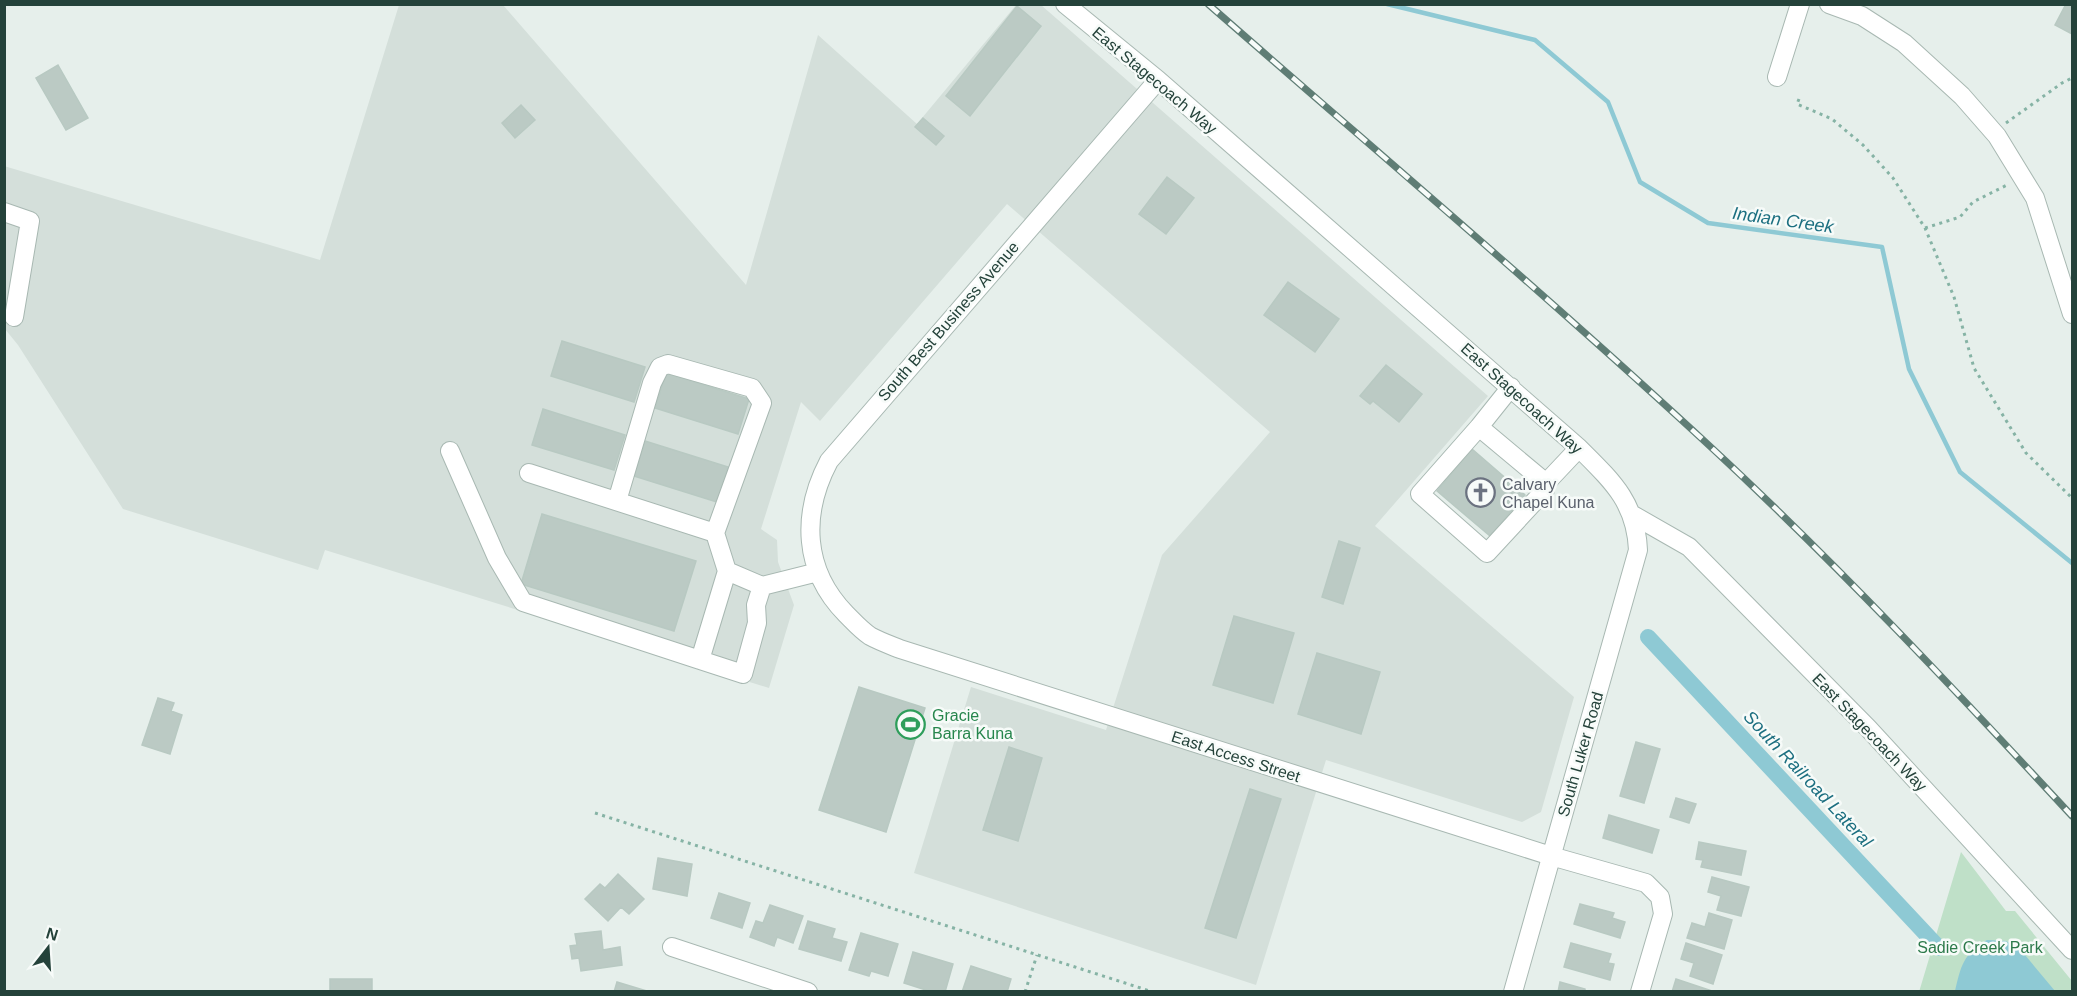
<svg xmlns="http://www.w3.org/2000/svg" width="2077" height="996" font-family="Arial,sans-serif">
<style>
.built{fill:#d4dfda}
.green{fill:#bfe0c8}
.water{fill:#8ec9d4}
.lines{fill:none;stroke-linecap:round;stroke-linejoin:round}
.stream{stroke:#8ec9d4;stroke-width:4.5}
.canal{stroke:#8ec9d4;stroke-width:16}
.building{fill:#bbcac4;stroke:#b8c9c2;stroke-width:1.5}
.minor-casing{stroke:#a8b8b2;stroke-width:20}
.path{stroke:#86b3a5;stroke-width:3;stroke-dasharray:3 4.5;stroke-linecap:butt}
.minor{stroke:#fff;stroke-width:18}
.rail-casing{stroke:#5f7d75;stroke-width:7}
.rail{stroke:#f7fbf9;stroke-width:4.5;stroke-dasharray:14;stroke-linecap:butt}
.labels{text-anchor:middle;stroke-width:5;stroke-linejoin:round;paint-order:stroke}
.street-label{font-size:16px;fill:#24423a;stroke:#f7fbf9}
.worship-label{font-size:16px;fill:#5b616d;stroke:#f7fbf9;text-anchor:start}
.leisure-label{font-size:16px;fill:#27864d;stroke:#f7fbf9;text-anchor:start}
.park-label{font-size:16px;fill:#2d7a4b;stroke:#f7fbf9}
.water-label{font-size:18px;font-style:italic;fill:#1c6f80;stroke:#f7fbf9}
</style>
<rect width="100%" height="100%" fill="#e6efeb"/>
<!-- built -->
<path class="built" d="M399,5H503L746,285L818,35L917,124L1016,5H1041L1488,396L1375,526L1574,697L1541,812L1522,822L1326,760L1256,985L914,873L971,687L1106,730L1162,555L1270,432L1007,204L820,421L801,402L761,529L777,540L778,562L794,605L769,688L325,550L318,570L123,509L18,345L5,329L4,166L320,260Z"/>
<!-- green -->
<path class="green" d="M1961,852L2006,911H2015L2072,981V991L1919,992Z"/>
<!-- water -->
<path class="water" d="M1987,940L2006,941L2020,949L2055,991H1955C1961,966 1963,954 1987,940Z"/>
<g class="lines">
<!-- stream -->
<path class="stream" d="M1387,4L1535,40L1608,102L1640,182L1708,223L1882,247L1909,369L1960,472L2072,563"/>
<!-- canal -->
<path class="canal" d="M1648,637L1939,948"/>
</g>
<!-- building -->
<path class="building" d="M2066,4H2072V34L2055,25Z
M1017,6L1041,26L970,116L946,96Z
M58,65L88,118L66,130L36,78Z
M521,105L535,120L515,138L502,123Z
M923,118L944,136L936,145L915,127Z
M1167,177L1194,198L1166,234L1139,214Z
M1288,282L1339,319L1315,352L1264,315Z
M562,341L645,367L634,402L551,376Z
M1386,365L1422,394L1399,422L1373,401L1370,404L1360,396Z
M666,373L749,399L738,434L655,408Z
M543,409L625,435L614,470L532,445Z
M645,441L728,467L717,502L634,476Z
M1472,449L1525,495L1490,536L1437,491Z
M542,514L696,561L674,631L521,584Z
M1339,541L1360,548L1343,604L1322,597Z
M1234,616L1294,633L1273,703L1213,685Z
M1317,653L1380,672L1361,734L1298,714Z
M859,687L925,708L886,832L819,810Z
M158,698L174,703L171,711L182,715L170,754L142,745Z
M1636,742L1660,749L1644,803L1620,796Z
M1009,747L1042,758L1018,841L983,830Z
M1250,789L1281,799L1236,938L1205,928Z
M1676,798L1696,804L1689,823L1670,817Z
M1609,815L1659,830L1652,853L1603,838Z
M1699,842L1746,851L1741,875L1701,867L1703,860L1696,859Z
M658,858L692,864L687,896L653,889Z
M618,874L644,899L629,914L621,907L608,921L585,899L600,884L605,888Z
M1712,877L1749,887L1741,916L1717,910L1721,896L1708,892Z
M719,893L750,903L742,928L711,918Z
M1580,904L1614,913L1612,918L1625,922L1620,938L1574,924Z
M770,905L803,916L793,943L777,937L774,946L750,937L756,921L763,923Z
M1709,913L1732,920L1724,949L1687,938L1692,923L1705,927Z
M808,921L835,929L832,938L847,942L841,961L799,949Z
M601,931L603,950L620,947L622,965L581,971L579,958L572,959L570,946L577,945L575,934Z
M861,933L898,944L888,976L871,971L869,976L849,970Z
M1571,943L1611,954L1608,963L1614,964L1610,980L1564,967Z
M1686,943L1722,955L1713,984L1690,976L1694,963L1681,959Z
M913,952L953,964L945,992H932L904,983Z
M971,966L1011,979L1007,992H962Z
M330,979H372V992H330Z
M1676,979L1715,992H1672Z
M617,982L650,992H614Z
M1560,982L1585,989V992H1558Z"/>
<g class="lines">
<defs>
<path id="minor" d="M1065,4L1158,80L1579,448C1611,480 1636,502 1638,550L1513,992
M1829,4L1862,16L1904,43L1962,96L1997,136L2035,198L2072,314
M1777,77L1800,4
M1158,80L829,461C801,514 803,570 846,614C853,621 861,630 870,636C879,641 890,645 900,649L1551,856L1646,883L1660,897L1663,914L1640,992
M4,212L30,221L14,317
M1511,387L1479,427L1546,483L1579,448
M1479,427L1420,494L1487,553L1545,490L1546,483
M450,451L497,558L523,602L700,660L727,571
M529,473L715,533L727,571L762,586L818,572
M617,501L652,383L660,367L668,364L752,388L762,403L715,533
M1633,515L1689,547L1868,728L2072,950
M700,660L743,674L757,623L756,605L762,586
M672,947L808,992"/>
</defs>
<!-- minor casing -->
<use href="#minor" class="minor-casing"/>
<!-- path -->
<path class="path" d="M1799,99L1797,104L1832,119L1863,145L1893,178L1925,228L1954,297L1974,368L2026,453L2072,498
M2006,123L2062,83L2072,78
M1925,228L1960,217L1973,202L2009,184
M595,813L1153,992
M1025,992L1037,955"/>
<!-- minor -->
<use href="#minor" class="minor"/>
<defs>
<path id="rail" d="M1208,4C1377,152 1549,297 1714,450C1839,566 1956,691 2072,816"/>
</defs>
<!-- rail casing -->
<use href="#rail" class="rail-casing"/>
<!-- rail -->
<use href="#rail" class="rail"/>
</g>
<!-- icons -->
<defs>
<symbol id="church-ring" viewBox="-11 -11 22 22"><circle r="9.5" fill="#f7fbf9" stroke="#6b7280" stroke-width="1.5"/><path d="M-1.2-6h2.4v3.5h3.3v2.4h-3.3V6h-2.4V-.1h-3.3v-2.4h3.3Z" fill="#6b7280"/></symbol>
<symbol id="stadium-ring" viewBox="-11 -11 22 22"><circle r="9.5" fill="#f7fbf9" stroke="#2e9e5b" stroke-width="1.5"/><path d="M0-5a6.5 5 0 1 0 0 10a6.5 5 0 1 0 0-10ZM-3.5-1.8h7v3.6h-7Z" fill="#2e9e5b"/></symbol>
</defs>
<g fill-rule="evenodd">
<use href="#church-ring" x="1464" y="476" width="33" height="33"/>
<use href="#stadium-ring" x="894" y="708" width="33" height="33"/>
</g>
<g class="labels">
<!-- street labels -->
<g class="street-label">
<text transform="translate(1155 80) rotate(40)" y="6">East Stagecoach Way</text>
<text transform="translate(948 321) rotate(-49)" y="6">South Best Business Avenue</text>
<text transform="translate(1522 398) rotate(42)" y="6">East Stagecoach Way</text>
<text transform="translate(1870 732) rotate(46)" y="6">East Stagecoach Way</text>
<text transform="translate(1580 754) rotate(-74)" y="6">South Luker Road</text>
<text transform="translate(1236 756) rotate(18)" y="6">East Access Street</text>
</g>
<!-- worship labels -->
<g class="worship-label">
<text x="1502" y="490">Calvary<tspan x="1502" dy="18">Chapel Kuna</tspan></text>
</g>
<!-- leisure labels -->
<g class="leisure-label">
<text x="932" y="721">Gracie<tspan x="932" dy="18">Barra Kuna</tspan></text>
</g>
<!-- park labels -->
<g class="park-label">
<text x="1980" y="953">Sadie Creek Park</text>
</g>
<!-- water labels -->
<g class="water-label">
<text transform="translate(1783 220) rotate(8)" y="6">Indian Creek</text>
<text transform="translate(1808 779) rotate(47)" y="6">South Railroad Lateral</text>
</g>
</g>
<!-- border -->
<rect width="2077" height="996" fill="none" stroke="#24423a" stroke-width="12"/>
<!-- north arrow -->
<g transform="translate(48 948) rotate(17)" stroke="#f7fbf9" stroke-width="4.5" paint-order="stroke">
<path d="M0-4.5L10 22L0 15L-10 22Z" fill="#24423a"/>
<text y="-9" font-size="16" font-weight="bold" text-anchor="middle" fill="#24423a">N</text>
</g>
</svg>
